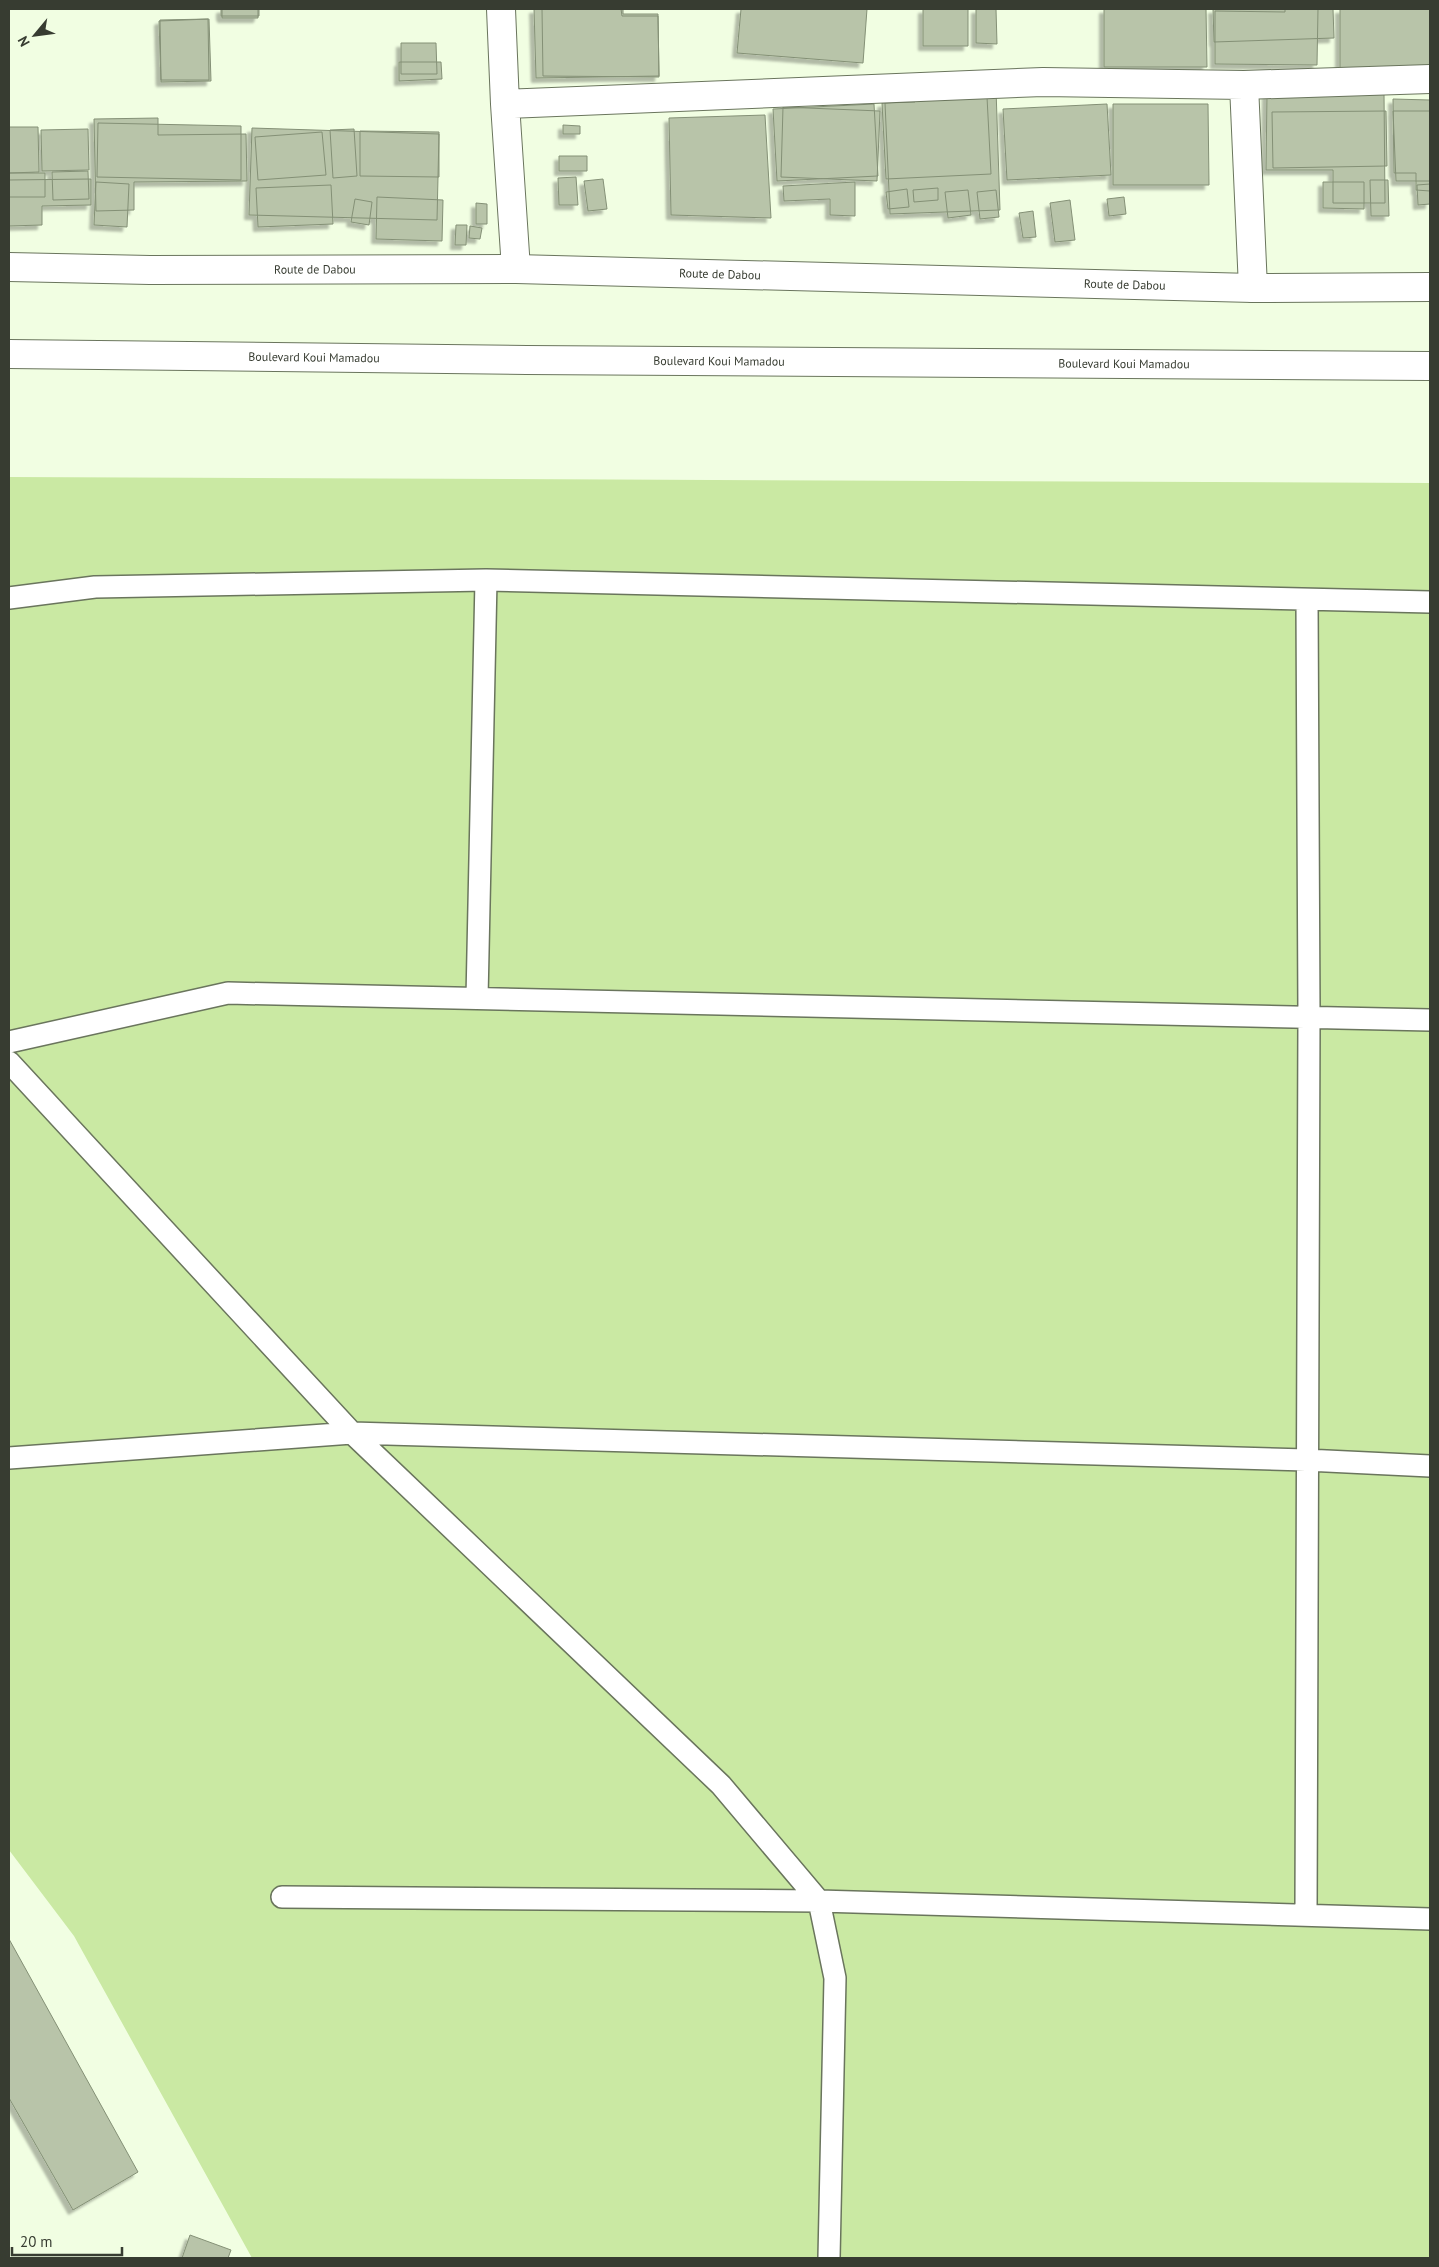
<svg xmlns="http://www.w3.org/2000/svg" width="1439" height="2267" font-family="'PT Sans',sans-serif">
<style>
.green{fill:#cae9a3}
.building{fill:#b8c4a9;stroke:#849076;filter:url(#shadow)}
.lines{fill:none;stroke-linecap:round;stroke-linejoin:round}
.service-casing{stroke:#6a755d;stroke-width:24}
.minor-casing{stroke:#6a755d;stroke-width:30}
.primary-casing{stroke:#6a755d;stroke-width:30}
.service{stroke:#fff;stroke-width:21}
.minor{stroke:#fff;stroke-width:28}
.primary{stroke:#fff;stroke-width:28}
.labels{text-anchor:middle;stroke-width:4;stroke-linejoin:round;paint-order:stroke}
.street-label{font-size:12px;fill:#373c31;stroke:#f1fee2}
</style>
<defs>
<filter id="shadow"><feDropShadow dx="-4.5" dy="4.5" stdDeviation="1" flood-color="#0004"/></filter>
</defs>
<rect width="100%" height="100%" fill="#f1fee2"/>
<!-- green -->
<path class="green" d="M9,477L1430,483V2258H252L74,1936L9,1850Z"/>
<!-- building -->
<path class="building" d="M221,9H259V16H221Z
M222,9H258V18H222Z
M534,9H621L622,16H658L659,76L536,78Z
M542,9H623V14H658L659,77L543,76Z
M741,9H867L863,63L737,53Z
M923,9H968V46H923Z
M976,9H996L997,44L976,43Z
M1104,9H1206L1207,67H1104Z
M1213,9H1333L1334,38L1214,42Z
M1285,9H1318L1317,65L1215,64V11L1285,12Z
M1340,9H1430V66L1340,70Z
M208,19L209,80H161L160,20Z
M209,19L211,81L161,82L159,21Z
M401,43H436L437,74H401Z
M399,62H441L442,79L399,81Z
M996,89L1000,210L890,214L885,103L915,102L914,92Z
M1267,92L1384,93L1385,203H1333V170H1266Z
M987,97L991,174L886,179L882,103Z
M1393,99L1430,100V191L1416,190V173H1394Z
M874,104L878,176L777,181L773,109Z
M1107,104L1111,175L1007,180L1003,109Z
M1113,104H1208L1209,185H1113Z
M783,107L880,111L877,181L781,177Z
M1386,111L1387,166L1273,168L1272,112Z
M1393,111H1430V181H1396Z
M765,115L771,218L671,215L669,118Z
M158,118V135L246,134L247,181L134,182V210L96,211L94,119Z
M98,123L241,126V180L97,177Z
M563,125L580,126V134H563Z
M9,127H38L39,172L9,173Z
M252,128L439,134L437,220L249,215Z
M88,129L89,170L42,171L41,130Z
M354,129L357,176L333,178L330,130Z
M360,131L439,132V177L360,176Z
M322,132L326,175L258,180L255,137Z
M559,156H587V171H559Z
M88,171L89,199L53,200L52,172Z
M9,173H45V197H9Z
M576,177L578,205H559L558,178Z
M91,179V205L42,206V225L9,226V180Z
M603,179L607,209L588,211L584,181Z
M1370,180H1388L1389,216H1371Z
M96,182L129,184L127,227L94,225Z
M855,182V216L830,215V199L784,201L783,186Z
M1323,182H1364V209L1323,208Z
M1430,184V204L1418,205L1417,185Z
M331,185L333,224L258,227L256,188Z
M938,188V200L914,202L913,190Z
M907,189L909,207L888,209L886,192Z
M968,190L971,215L948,218L945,192Z
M996,190L999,217L980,219L977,192Z
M377,197L443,200L442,241L376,239Z
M1124,197L1126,214L1109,216L1107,199Z
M355,199L372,202L369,225L351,222Z
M1070,200L1075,240L1055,242L1050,203Z
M476,203L487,204V224H476Z
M1033,211L1036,237L1023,238L1019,213Z
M456,225H467L466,245H455Z
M470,226L482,228L480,239L469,238Z
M9,1939L138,2172L73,2210L9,2098Z
M190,2235L231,2250L228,2258H182Z"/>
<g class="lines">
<defs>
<path id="service" d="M9,598L95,587L486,580L1430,602
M477,998L486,580
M9,1042L228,993L1430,1020
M9,1062L352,1433L721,1785L819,1901L835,1978L829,2258
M9,1458L352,1433L1306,1460L1430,1466
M282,1897L819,1901L1430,1919
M1306,1915L1309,1016L1307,600"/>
<path id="minor" d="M501,9L505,104L516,269
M1244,85L1253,288
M505,104L1043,82L1244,85L1430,79"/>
<g id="primary">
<path id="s1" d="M9,267L150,270L516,269L1253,288L1430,287"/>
<path id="s2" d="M9,354L527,360L1430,366"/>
</g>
</defs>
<!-- service casing -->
<use href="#service" class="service-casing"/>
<!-- minor casing -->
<use href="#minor" class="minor-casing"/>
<!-- primary casing -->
<use href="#primary" class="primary-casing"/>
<!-- service -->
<use href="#service" class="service"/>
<!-- minor -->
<use href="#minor" class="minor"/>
<!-- primary -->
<use href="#primary" class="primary"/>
</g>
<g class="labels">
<!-- street labels -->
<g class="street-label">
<text dy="4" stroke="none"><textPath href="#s1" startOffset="306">Route de Dabou</textPath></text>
<text dy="4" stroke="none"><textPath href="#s1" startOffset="711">Route de Dabou</textPath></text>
<text dy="4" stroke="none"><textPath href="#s1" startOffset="1116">Route de Dabou</textPath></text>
<text dy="4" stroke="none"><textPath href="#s2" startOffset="305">Boulevard Koui Mamadou</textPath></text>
<text dy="4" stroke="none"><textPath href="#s2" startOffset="710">Boulevard Koui Mamadou</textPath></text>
<text dy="4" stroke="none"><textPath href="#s2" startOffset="1115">Boulevard Koui Mamadou</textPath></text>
</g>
</g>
<!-- border -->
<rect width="1439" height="2267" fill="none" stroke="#373c31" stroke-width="20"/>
<!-- north arrow -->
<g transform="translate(35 35) rotate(241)" stroke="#f1fee2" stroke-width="4" paint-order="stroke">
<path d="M0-4L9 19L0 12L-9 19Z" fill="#373c31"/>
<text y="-8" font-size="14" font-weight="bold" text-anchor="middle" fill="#373c31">N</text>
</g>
<!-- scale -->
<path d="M12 2247v8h110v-8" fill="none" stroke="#373c31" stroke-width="2.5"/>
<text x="20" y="2247" font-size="15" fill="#373c31" stroke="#f1fee2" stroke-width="4" paint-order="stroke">20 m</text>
</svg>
